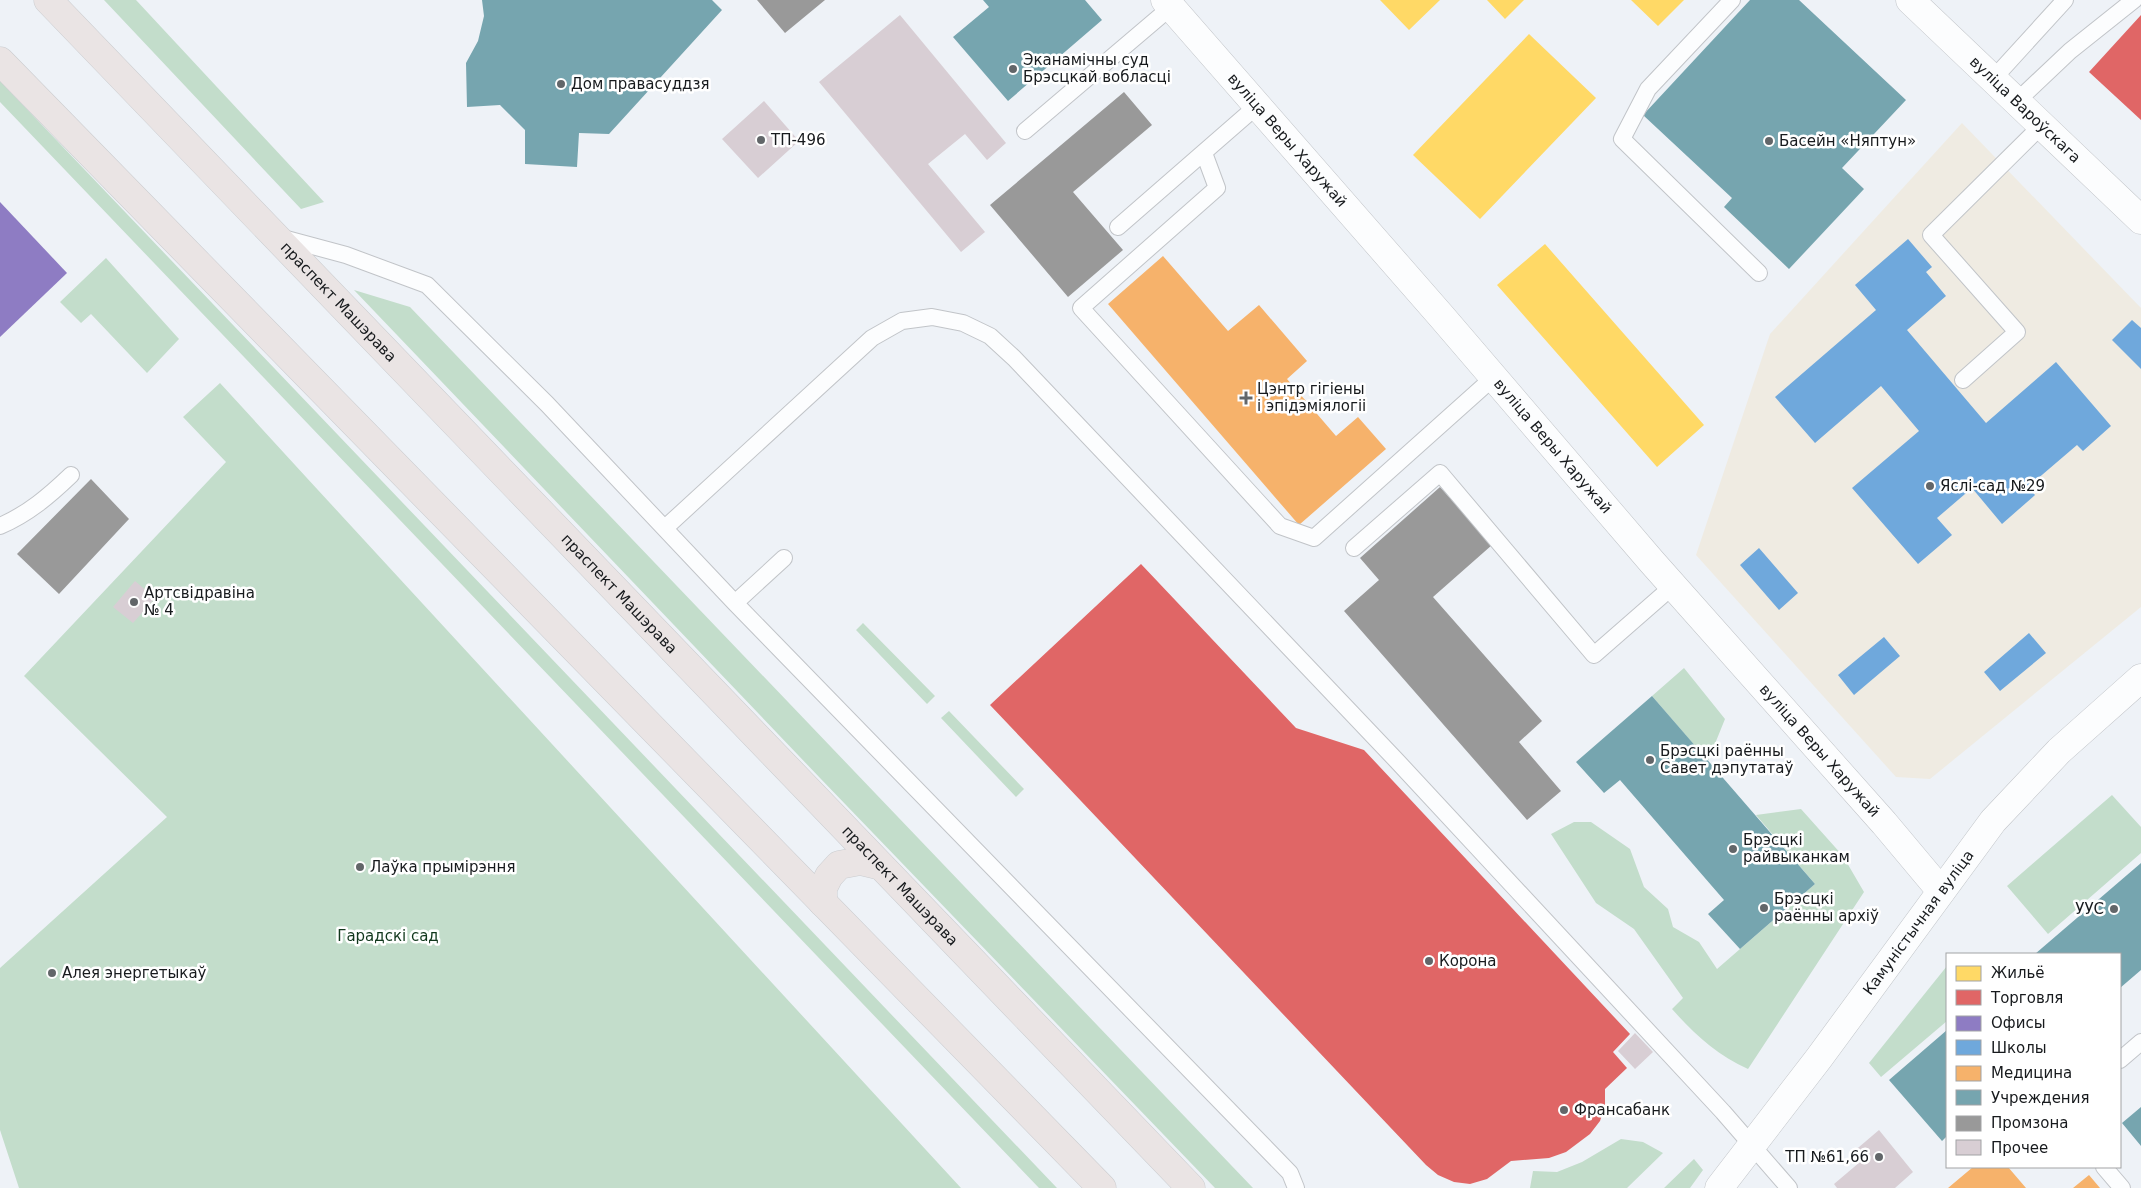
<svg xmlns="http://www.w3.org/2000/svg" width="2141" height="1188" font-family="'DejaVu Sans',sans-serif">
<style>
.education{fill:#efebe2}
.green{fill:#c3ddcb}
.homes{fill:#ffd966}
.shops{fill:#e06666}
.offices{fill:#8e7cc3}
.schools{fill:#6fa8dc}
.health{fill:#f6b26b}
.public{fill:#76a5af}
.industry{fill:#999}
.building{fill:#d8ced4}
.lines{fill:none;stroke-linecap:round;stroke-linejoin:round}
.lane-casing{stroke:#c1c4c8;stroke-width:18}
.street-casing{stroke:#c1c4c8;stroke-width:29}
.primary-casing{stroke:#cacccf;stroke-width:29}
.lane{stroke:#fcfdfe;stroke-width:16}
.street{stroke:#fcfdfe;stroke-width:28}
.primary{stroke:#eae4e4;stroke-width:28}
.poi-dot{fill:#626669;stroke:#fff;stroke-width:2}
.labels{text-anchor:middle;stroke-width:5;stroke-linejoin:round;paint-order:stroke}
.poi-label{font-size:15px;fill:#171a1d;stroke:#fff;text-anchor:start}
.street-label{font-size:15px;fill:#171a1d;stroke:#fff}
.park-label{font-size:15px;fill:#11371c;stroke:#fff}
</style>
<rect width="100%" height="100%" fill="#eef2f7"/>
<!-- education -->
<path class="education" d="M1962,123L2141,308V607L1930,779L1896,777L1696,555L1770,334Z"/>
<!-- green -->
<path class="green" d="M104,0H136L324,202L301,209Z
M0,81L1057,1188H1039L0,102Z
M106,258L179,339L147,373L91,314L81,323L60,302Z
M354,290L410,307L1253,1188H1215L820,778Z
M220,383L306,477L961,1188H19L0,1130V968L167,817L24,676L226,462L183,417Z
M863,623L935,696L927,704L856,630Z
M1684,668L1725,719L1708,761L1652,696Z
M949,711L1024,789L1016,797L941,718Z
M2112,795L2141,827V853L2048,934L2007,886Z
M1801,809L1843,856L1864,892L1748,1069C1717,1055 1694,1034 1672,1009L1683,998L1634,929L1596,903L1551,834L1574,822H1591L1630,849L1644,887L1668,909L1673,927L1699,942L1717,969L1815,884L1756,815Z
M1947,966V1021L1881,1077L1869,1063Z
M1621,1139L1643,1142L1663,1153L1627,1188H1530L1533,1171L1557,1172L1582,1162Z
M1694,1159L1703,1170L1690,1188H1664Z"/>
<!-- homes -->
<path class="homes" d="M1380,0H1440L1409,30Z
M1487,0H1524L1505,19Z
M1631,0H1684L1658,26Z
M1529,34L1596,98L1480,219L1413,155Z
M1545,244L1704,425L1657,467L1497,285Z"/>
<!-- shops -->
<path class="shops" d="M2141,15V120L2089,72Z
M1141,564L1296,728L1364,750L1630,1034L1613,1052L1627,1068L1605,1089V1106L1600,1121L1590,1134L1566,1152L1549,1158L1511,1161L1487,1179L1470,1184L1454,1182L1438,1175L1426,1165L990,705Z"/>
<!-- offices -->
<path class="offices" d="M0,202L67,273L0,337Z"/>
<!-- schools -->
<path class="schools" d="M1908,239L1932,267L1926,272L1946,296L1907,330L1986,423L2056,362L2111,426L2083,451L2077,445L2028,487L2035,495L2002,524L1972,488L1937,518L1952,535L1918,564L1852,488L1919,431L1881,386L1815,443L1775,397L1876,310L1855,285Z
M2132,320L2141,328V369L2112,340Z
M1759,548L1798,593L1779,610L1740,565Z
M2029,633L2046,653L2000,691L1984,672Z
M1884,637L1900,656L1854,695L1838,675Z"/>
<!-- health -->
<path class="health" d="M1163,256L1228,331L1259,305L1307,361L1287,379L1336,436L1358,417L1386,449L1299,525L1108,304Z
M1973,1167H2008L2026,1188H1948Z
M2089,1175L2100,1188H2073Z"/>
<!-- public -->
<path class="public" d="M482,0H712L722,10L609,134L579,133L577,167L525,164V130L500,105L467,107L466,63L478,41L484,16Z
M983,0H1085L1102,20L1008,101L953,37L989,7Z
M1750,0H1799L1906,100L1842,168L1864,189L1789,269L1724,207L1732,198L1643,115Z
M1652,696L1815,884L1740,949L1708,914L1724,900L1620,780L1604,793L1576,762Z
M2141,863V970L2120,988V954H2035Z
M1947,1030V1136L1942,1141L1889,1080Z
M2141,1107V1146L2122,1123Z"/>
<!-- industry -->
<path class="industry" d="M757,0H825L785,33Z
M1124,92L1152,125L1073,192L1123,250L1068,297L990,205Z
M91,479L129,519L59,594L17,554Z
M1440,487L1492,545L1433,597L1542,721L1519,742L1561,791L1527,820L1344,611L1379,580L1360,558Z"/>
<!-- building -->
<path class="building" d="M900,15L1006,143L987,160L965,134L928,164L985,232L961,252L819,82Z
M764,101L799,141L758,178L722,139Z
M135,581L155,598L133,623L113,607Z
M1635,1033L1653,1052L1635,1069L1618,1051Z
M1879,1130L1913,1172L1895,1188H1837L1834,1184L1860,1162L1852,1153Z"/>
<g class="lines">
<defs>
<path id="lane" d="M1732,0L1648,89L1622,139L1759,273
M1993,79L2065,0
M2016,102L2070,51L2134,0
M1025,131L1171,7
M1204,153L1217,188L1081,308L1280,526L1314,538L1494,377
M1118,227L1258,105
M279,237L346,255L427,285L547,404L735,603L1290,1173L1296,1188
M1963,380L2017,332L1931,235L2041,126
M0,526C28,514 49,496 71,475
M665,528L872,338L902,321L932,317L963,323L990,336L1014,358L1397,761L1723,1112L1789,1188
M1354,548L1440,473L1594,655L1673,586
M735,603L784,558
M2120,1060L2141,1042
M2104,1167L2122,1188"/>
<g id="street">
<path id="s1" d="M1165,0L1442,317L1652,562L1884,823L1941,891"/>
<path id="s2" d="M1910,0L2141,220"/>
<path id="s3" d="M1719,1188L1819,1058L1993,821L2059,751L2141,678"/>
</g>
<g id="primary">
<path id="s4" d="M48,0L1191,1188"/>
<path d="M0,61L1102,1188"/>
<path d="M823,903V888L829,876L839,865L860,861L881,866"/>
</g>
</defs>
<!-- lane casing -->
<use href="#lane" class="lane-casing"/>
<!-- street casing -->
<use href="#street" class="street-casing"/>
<!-- primary casing -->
<use href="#primary" class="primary-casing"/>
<!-- lane -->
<use href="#lane" class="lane"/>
<!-- street -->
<use href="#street" class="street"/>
<!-- primary -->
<use href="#primary" class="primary"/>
</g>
<!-- markers -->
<g class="poi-dot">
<circle cx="1013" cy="69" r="5"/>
<circle cx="561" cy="84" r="5"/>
<circle cx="761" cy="140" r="5"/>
<circle cx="1769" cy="141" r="5"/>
<path d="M1243.5 390.5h5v5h5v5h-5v5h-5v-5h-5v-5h5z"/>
<circle cx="1930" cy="486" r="5"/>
<circle cx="134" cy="602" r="5"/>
<circle cx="1650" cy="760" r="5"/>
<circle cx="1733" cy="849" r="5"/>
<circle cx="360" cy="867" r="5"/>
<circle cx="1764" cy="908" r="5"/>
<circle cx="2114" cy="909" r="5"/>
<circle cx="1429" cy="961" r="5"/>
<circle cx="52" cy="973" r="5"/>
<circle cx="1564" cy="1110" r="5"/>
<circle cx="1879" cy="1157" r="5"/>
</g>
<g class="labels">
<!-- poi labels -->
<g class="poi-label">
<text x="1023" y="65">Эканамічны суд<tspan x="1023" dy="17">Брэсцкай вобласці</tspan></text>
<text x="571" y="89">Дом правасуддзя</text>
<text x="771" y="145">ТП-496</text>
<text x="1779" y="146">Басейн «Няптун»</text>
<text x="1257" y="394">Цэнтр гігіены<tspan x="1257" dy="17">і эпідэміялогіі</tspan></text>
<text x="1940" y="491">Яслі-сад №29</text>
<text x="144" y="598">Артсвідравіна<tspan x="144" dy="17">№ 4</tspan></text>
<text x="1660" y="756">Брэсцкі раённы<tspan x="1660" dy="17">Савет дэпутатаў</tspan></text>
<text x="1743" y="845">Брэсцкі<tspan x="1743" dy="17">райвыканкам</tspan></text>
<text x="370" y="872">Лаўка прымірэння</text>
<text x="1774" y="904">Брэсцкі<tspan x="1774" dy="17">раённы архіў</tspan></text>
<text x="2104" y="914" text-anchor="end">УУС</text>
<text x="1439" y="966">Корона</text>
<text x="62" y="978">Алея энергетыкаў</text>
<text x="1574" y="1115">Франсабанк</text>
<text x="1869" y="1162" text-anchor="end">ТП №61,66</text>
</g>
<!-- street labels -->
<g class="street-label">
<text dy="5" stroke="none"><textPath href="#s2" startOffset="159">вуліца Вароўскага</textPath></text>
<text dy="5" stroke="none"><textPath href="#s1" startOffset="186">вуліца Веры Харужай</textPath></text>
<text dy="5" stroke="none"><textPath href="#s4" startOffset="419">праспект Машэрава</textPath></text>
<text dy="5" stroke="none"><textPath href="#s1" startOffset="591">вуліца Веры Харужай</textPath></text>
<text dy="5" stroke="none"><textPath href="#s4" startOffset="824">праспект Машэрава</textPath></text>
<text dy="5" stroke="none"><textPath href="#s1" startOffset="996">вуліца Веры Харужай</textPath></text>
<text dy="5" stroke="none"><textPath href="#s4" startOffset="1229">праспект Машэрава</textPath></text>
<text dy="5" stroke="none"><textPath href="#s3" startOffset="332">Камуністычная вуліца</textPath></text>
</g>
<!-- park labels -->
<g class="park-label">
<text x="388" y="941">Гарадскі сад</text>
</g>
</g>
<!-- legend -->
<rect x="1946" y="953" width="175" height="215" fill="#ffffff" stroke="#a2a3a5"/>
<rect x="1956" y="966" width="25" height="15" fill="#ffd966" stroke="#a2a3a5"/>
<text x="1991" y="978" font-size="15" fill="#171a1d">Жильё</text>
<rect x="1956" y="990" width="25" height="15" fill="#e06666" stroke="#a2a3a5"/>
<text x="1991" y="1003" font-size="15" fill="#171a1d">Торговля</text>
<rect x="1956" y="1016" width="25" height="15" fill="#8e7cc3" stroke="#a2a3a5"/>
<text x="1991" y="1028" font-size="15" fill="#171a1d">Офисы</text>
<rect x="1956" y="1040" width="25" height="15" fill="#6fa8dc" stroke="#a2a3a5"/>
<text x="1991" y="1053" font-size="15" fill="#171a1d">Школы</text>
<rect x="1956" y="1066" width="25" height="15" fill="#f6b26b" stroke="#a2a3a5"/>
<text x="1991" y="1078" font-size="15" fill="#171a1d">Медицина</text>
<rect x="1956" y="1090" width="25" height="15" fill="#76a5af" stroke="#a2a3a5"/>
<text x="1991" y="1103" font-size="15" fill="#171a1d">Учреждения</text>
<rect x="1956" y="1116" width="25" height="15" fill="#999999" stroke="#a2a3a5"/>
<text x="1991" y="1128" font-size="15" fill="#171a1d">Промзона</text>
<rect x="1956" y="1140" width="25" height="15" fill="#d8ced4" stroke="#a2a3a5"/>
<text x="1991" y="1153" font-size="15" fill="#171a1d">Прочее</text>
</svg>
